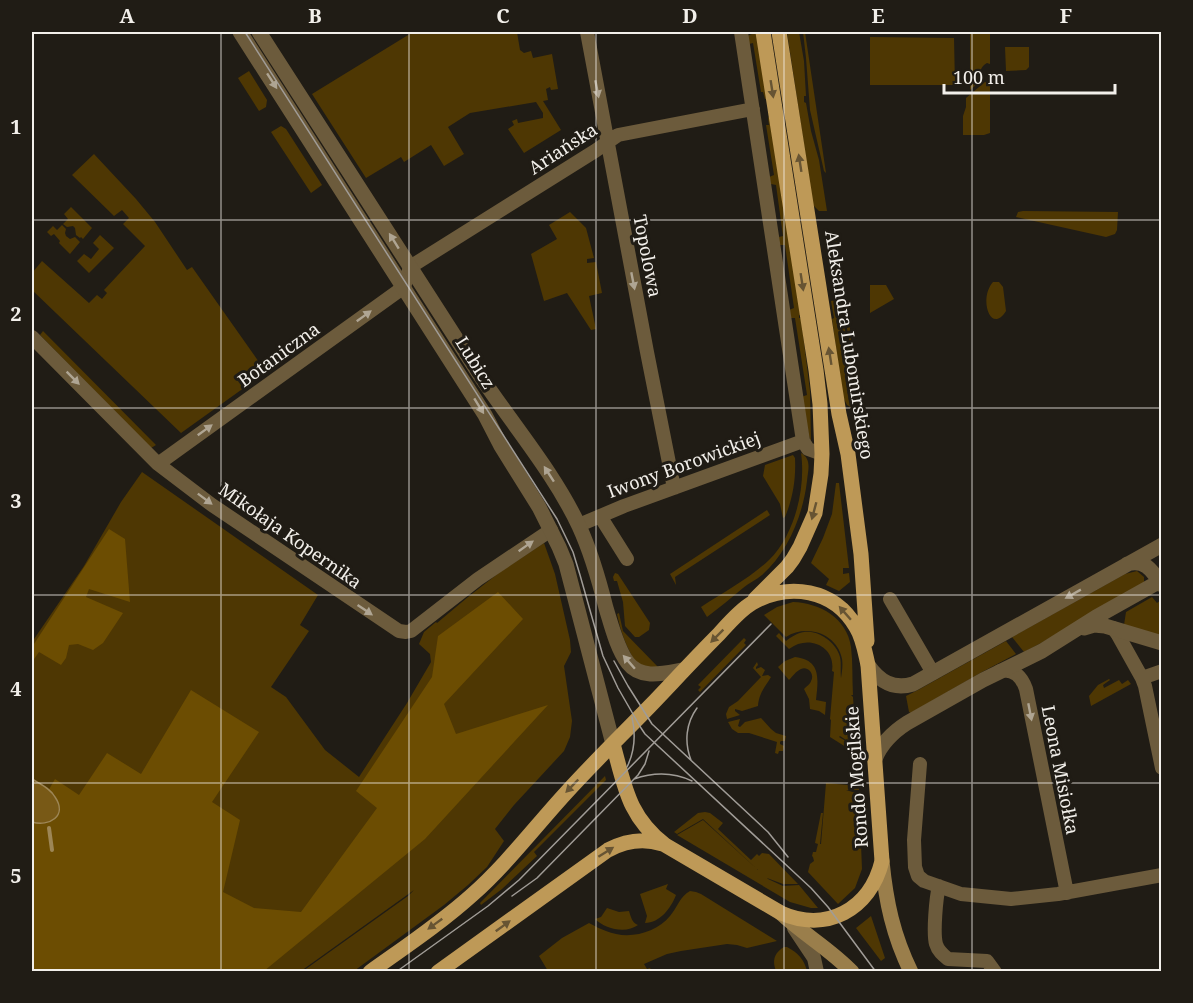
<svg xmlns="http://www.w3.org/2000/svg" width="1193" height="1003" font-family="'Noto Serif',serif">
<style>
.green{fill:#4e3703}
.forest{fill:#6c4d02}
.water{fill:#785916;stroke:#9d8656;stroke-width:1.5}
.lines{fill:none;stroke-linecap:round;stroke-linejoin:round}
.stream{stroke:#9d8656;stroke-width:4}
.minor{stroke:#6c5b3c;stroke-width:14}
.tertiary{stroke:#6c5b3c;stroke-width:15}
.secondary{stroke:#9a7e4b;stroke-width:15}
.primary{stroke:#be9957;stroke-width:15}
.tram{stroke:#a09c97;stroke-width:1.5}
.oneway{fill:#afa593}
.oneway2{fill:#675433}
.grid{fill:none;stroke:#f2efea;stroke-width:1.5;stroke-opacity:0.55}
.labels{text-anchor:middle;stroke-width:6;stroke-linejoin:round;paint-order:stroke}
.street-label{font-size:18px;fill:#f2efea;stroke:#201c15}
.neatline{fill:none;stroke:#f2efea;stroke-width:2}
.grid-label{font-size:20px;text-anchor:middle;font-weight:bold;fill:#f2efea}
</style>
<rect width="100%" height="100%" fill="#201c15"/>
<!-- green -->
<path class="green" d="M413,32H517L520,50L524,53L531,51L533,58L552,54L558,89L551,90L550,87L546,89L548,100L543,101L561,130L524,153L508,129L514,125L512,121L517,119L518,123L543,118V113L536,102L470,113L448,127L464,154L444,166L431,145L404,162L401,157L366,178L312,94Z
M752,32H757L801,315H799V318H801L810,391L811,440H810L801,397L807,395L795,318H790L789,310L794,308L785,245H779V237L783,236L776,185L771,184L769,177L774,175L766,125H769L768,118L769,117L767,99H765L763,92H761L753,43L749,44L747,36L752,34Z
M787,32H799L804,61L806,96H804V102L806,103L811,131L819,160L827,211H819L813,205Z
M803,32H805L826,173L824,171L810,110L806,58Z
M970,32H990V64L987,63C980,67 979,73 982,80L970,90Z
M870,37L954,38L955,85H870Z
M1029,47V67L1026,70L1006,71L1005,47Z
M249,71L267,100L266,107L259,111L238,78Z
M985,82L988,83L989,82H990V133L984,135H963V116L966,107V98Z
M281,126L286,129L322,185L311,193L271,132Z
M94,154L136,199L155,222L187,270L192,267L266,372L181,433L32,290V273L42,261L89,303L97,295L102,299L107,293L104,290L145,246L123,224L129,218L122,210L114,216L72,175Z
M71,207L92,228L83,239L81,237L80,238L76,235L75,228L73,226L67,227L63,224L68,219L64,214Z
M1023,211L1118,212L1117,230L1115,234L1106,237L1016,217L1018,212Z
M570,212L586,228L594,258L587,259V263L596,262L602,293L589,296L596,329L591,330L567,293L544,301L531,254L557,239L549,225Z
M62,225L66,229L65,233L66,236L70,239L75,237L80,242L70,254L59,243L60,241L54,234L51,236L47,232L53,226L57,230Z
M100,235L114,248L89,273L77,261L84,254L91,259L99,249L93,243Z
M836,236L851,335V348L843,309L838,272H836L832,237Z
M993,282H999L1003,287L1006,311C991,335 978,299 993,282Z
M870,285H886L894,299L870,313Z
M837,300L846,334L847,350L850,353L849,370L854,409L847,405L843,397L832,319L834,318L831,301Z
M43,331L156,445L151,448L40,335Z
M801,453C812,459 808,470 807,481C803,515 788,552 762,575C756,580 749,583 743,588C731,598 719,608 707,617L701,607C724,592 750,578 769,560C795,535 806,487 801,453Z
M793,455L795,458C796,479 793,498 785,517L783,518L780,504L763,476L765,465Z
M142,472L318,595L300,625L309,631L271,687L286,697L325,750L359,777L407,703L431,662L430,654L419,644L424,632L436,622L437,623L468,597L500,572L544,543L555,574L570,640L571,652L564,666L572,721L570,737L564,751L514,805L495,829L504,841L487,867L468,885L444,905L354,971H303L408,896L414,890L301,971L32,972V642L84,566L121,502Z
M836,483H839L849,568H843V574L849,573L850,582L839,591L826,585L829,579L811,563L823,538L832,514Z
M767,510L770,515L675,577L676,585L670,574Z
M1137,571L1144,577V584L1041,643L1024,652L1012,637L1125,574Z
M615,573L618,574L650,623L649,630L639,637H635L625,626L623,602L617,581H614L613,577Z
M1152,597L1157,603L1161,600V636L1124,625L1126,612Z
M793,602C820,603 847,618 851,647C853,663 852,679 853,695H851L853,697L856,743L847,740L848,738L846,740L840,736L841,735L839,737L857,748V754L830,737L831,720L830,719L834,672L832,671C836,646 808,634 789,649L776,636L779,633L786,641C791,637 797,633 804,632C818,630 834,641 839,654C842,661 840,670 841,678C842,672 843,665 842,659C837,633 806,624 786,637L764,615L777,607Z
M619,613L623,631L658,667L652,669L636,663C626,646 621,633 617,614Z
M744,638L746,640L744,643L746,645L700,692L698,690L701,687L698,685Z
M1006,641L1016,654L982,672L911,713L909,712L906,696L918,690Z
M795,657C822,660 818,680 816,700L826,702L825,715L819,711L810,709L809,699L804,689C805,688 811,683 811,681C815,674 808,666 801,669C796,671 792,677 789,680L778,667L785,661Z
M757,662L758,665L756,667V669L761,667L765,670L762,676L768,675L771,677C765,687 759,693 758,706L742,711L735,709V711L740,715L727,719L726,714L729,707L738,701L761,677L753,668Z
M1109,679L1110,680L1103,685L1104,688L1119,680L1122,684L1128,680L1131,684L1091,706L1089,696L1098,685Z
M761,718L771,729L776,733L786,736L785,741H781L780,742V744L784,746L783,751H779L778,754L775,753L777,742L749,733H738L732,729L728,722L740,719L738,726L740,727L745,722Z
M605,776L606,780L534,852L537,856L502,889L481,905L480,903Z
M826,783L859,786V790H846L859,794L862,869L855,888L838,904L808,872L810,864L814,861L813,857L812,856L813,852H816L818,844L815,843L821,813H823L820,844H821Z
M705,812L710,813L723,823L718,829L751,860L757,854L759,856L762,853L769,854L798,884H783L767,878L768,879L783,886L799,885L818,908H811L790,902L677,835L703,820L758,870L703,819L677,834L674,832L698,813Z
M668,884L666,889L676,895C671,908 660,923 645,923L647,916L640,894Z
M690,891L696,892L701,894L777,941L747,948L737,945L727,944L681,951L667,954L644,964L647,969L650,968L652,971H548L539,956L562,938L589,923C595,926 600,929 606,931C627,940 655,934 670,916C677,908 680,896 690,891Z
M607,908L619,912L629,911C631,917 632,923 638,925C626,934 605,929 595,919L601,917Z
M871,916L885,958L881,961L856,928Z
M784,947H787C798,953 804,959 807,971H776C772,961 774,953 784,947Z"/>
<!-- forest -->
<path class="forest" d="M109,529L125,539L130,602L89,589L86,597L123,613L103,643L93,650L78,644L69,645L66,658L61,665L39,652L32,662V647Z
M498,592L523,619L444,704L456,734L548,705L425,839L264,971H32V819L55,779L79,795L107,753L141,774L191,690L259,732L212,802L240,820L223,892L254,908L301,912L377,808L356,791L432,677L438,636Z"/>
<!-- water -->
<path class="water" d="M32,779C40,784 50,788 55,797C68,816 49,827 32,822Z"/>
<g class="lines">
<!-- stream -->
<path class="stream" d="M49,828L52,850"/>
<!-- minor -->
<path class="minor" d="M587,32L647,352L674,488
M741,32L803,441L808,449L822,454
M32,337L158,464L212,505L399,631L406,632L411,631L478,579L551,530
M158,464L404,287L410,267L595,151L618,135L753,109
M600,516L627,559
M579,525L624,506L803,441
M890,599L933,673
M1113,628L1118,635L1142,678L1145,686L1162,768
M1000,671C1014,668 1022,677 1026,689L1067,893
M1142,678L1162,671
M920,764L914,840L915,867L918,876L924,881L961,894L1011,899L1058,894L1162,875
M939,886C936,898 933,933 936,944C938,951 943,955 948,959L987,961L995,972
M794,928L814,958L817,972"/>
<!-- tertiary -->
<path class="tertiary" d="M240,32L485,415L501,446L539,507L559,547L566,564L613,744
M259,32L479,374C512,424 553,471 579,526C591,552 599,580 606,608C611,624 617,649 628,663C641,680 665,673 683,670
M1127,564C1145,558 1153,572 1162,585
M1084,628L1094,625L1105,626L1162,643
M868,665C879,681 893,690 913,684L1162,545
M875,759C881,744 893,732 907,723L983,680L1042,651L1096,617L1162,580"/>
<!-- secondary -->
<path class="secondary" d="M882,861C886,902 893,935 911,972
M781,913C803,934 830,949 852,972"/>
<!-- primary -->
<path class="primary" d="M779,32L839,414L848,454L861,554L867,641
M755,599L787,567L793,559L800,547L815,513L821,474L822,454L820,404L816,370L763,32
M370,972C405,947 441,923 472,895C506,865 534,828 565,794C592,764 622,735 650,706C673,682 696,657 719,634C729,623 740,610 752,603C789,582 834,589 856,627C863,638 865,652 868,665L882,861C870,910 826,933 781,913L665,845C628,816 625,787 613,744
M438,972L608,850C625,841 644,838 662,844"/>
<!-- tram -->
<path class="tram" d="M245,32L557,519L573,552L580,575L603,656L618,688L641,728L645,734L811,888L828,907L876,972
M614,661L628,686L652,724L768,832L788,857
M691,760C684,742 686,723 697,708
M627,767C635,751 636,735 632,717
M634,779C654,772 673,772 692,781
M512,896L537,878L638,775L645,764L649,751
M396,972L488,906L519,880L771,624"/>
</g>
<!-- one-way arrows -->
<defs><path id="oneway-solid" d="M-6-.8H1V-3.2L6.5 0L1 3.2V.8H-6Z" transform="scale(1.5)"/></defs>
<g class="oneway">
<use href="#oneway-solid" transform="translate(272 81) rotate(57)"/>
<use href="#oneway-solid" transform="translate(597 89) rotate(79)"/>
<use href="#oneway-solid" transform="translate(394 241) rotate(-122)"/>
<use href="#oneway-solid" transform="translate(633 281) rotate(79)"/>
<use href="#oneway-solid" transform="translate(364 316) rotate(-36)"/>
<use href="#oneway-solid" transform="translate(73 378) rotate(45)"/>
<use href="#oneway-solid" transform="translate(479 406) rotate(58)"/>
<use href="#oneway-solid" transform="translate(205 430) rotate(-36)"/>
<use href="#oneway-solid" transform="translate(549 474) rotate(-123)"/>
<use href="#oneway-solid" transform="translate(205 499) rotate(37)"/>
<use href="#oneway-solid" transform="translate(526 546) rotate(-35)"/>
<use href="#oneway-solid" transform="translate(1073 594) rotate(151)"/>
<use href="#oneway-solid" transform="translate(365 610) rotate(34)"/>
<use href="#oneway-solid" transform="translate(629 662) rotate(-131)"/>
<use href="#oneway-solid" transform="translate(1030 712) rotate(79)"/>
</g>
<g class="oneway2">
<use href="#oneway-solid" transform="translate(772 89) rotate(81)"/>
<use href="#oneway-solid" transform="translate(800 163) rotate(-99)"/>
<use href="#oneway-solid" transform="translate(802 282) rotate(81)"/>
<use href="#oneway-solid" transform="translate(830 356) rotate(-99)"/>
<use href="#oneway-solid" transform="translate(814 511) rotate(105)"/>
<use href="#oneway-solid" transform="translate(845 613) rotate(-131)"/>
<use href="#oneway-solid" transform="translate(717 636) rotate(135)"/>
<use href="#oneway-solid" transform="translate(572 786) rotate(134)"/>
<use href="#oneway-solid" transform="translate(606 852) rotate(-32)"/>
<use href="#oneway-solid" transform="translate(435 924) rotate(144)"/>
<use href="#oneway-solid" transform="translate(503 926) rotate(-36)"/>
</g>
<!-- grid -->
<path class="grid" d="M221,32V972M409,32V972M596,32V972M784,32V972M972,32V972M32,220H1162M32,408H1162M32,595H1162M32,783H1162"/>
<g class="labels">
<!-- street labels -->
<g class="street-label">
<text transform="translate(563 149) rotate(-33)" y="6">Ariańska</text>
<text transform="translate(647 256) rotate(79)" y="6">Topolowa</text>
<text transform="translate(849 345) rotate(81)" y="6">Aleksandra Lubomirskiego</text>
<text transform="translate(279 355) rotate(-36)" y="6">Botaniczna</text>
<text transform="translate(475 363) rotate(58)" y="6">Lubicz</text>
<text transform="translate(684 465) rotate(-20)" y="6">Iwony Borowickiej</text>
<text transform="translate(290 536) rotate(35)" y="6">Mikołaja Kopernika</text>
<text transform="translate(1060 770) rotate(79)" y="6">Leona Misiołka</text>
<text transform="translate(857 777) rotate(-94)" y="6">Rondo Mogilskie</text>
</g>
</g>
<!-- border -->
<rect width="1193" height="1003" fill="none" stroke="#201c15" stroke-width="66"/>
<!-- scale -->
<path d="M944 84v9h171v-9" fill="none" stroke="#f2efea" stroke-width="3"/>
<text x="953" y="84" font-size="18" fill="#f2efea" stroke="#201c15" stroke-width="4.5" paint-order="stroke">100 m</text>
<rect x="33" y="33" width="1127" height="937" class="neatline"/>
<g class="grid-label">
<text x="127" y="23">A</text>
<text x="315" y="23">B</text>
<text x="503" y="23">C</text>
<text x="690" y="23">D</text>
<text x="878" y="23">E</text>
<text x="1066" y="23">F</text>
<text x="16" y="134">1</text>
<text x="16" y="321">2</text>
<text x="16" y="508">3</text>
<text x="16" y="696">4</text>
<text x="16" y="883">5</text>
</g>
</svg>
